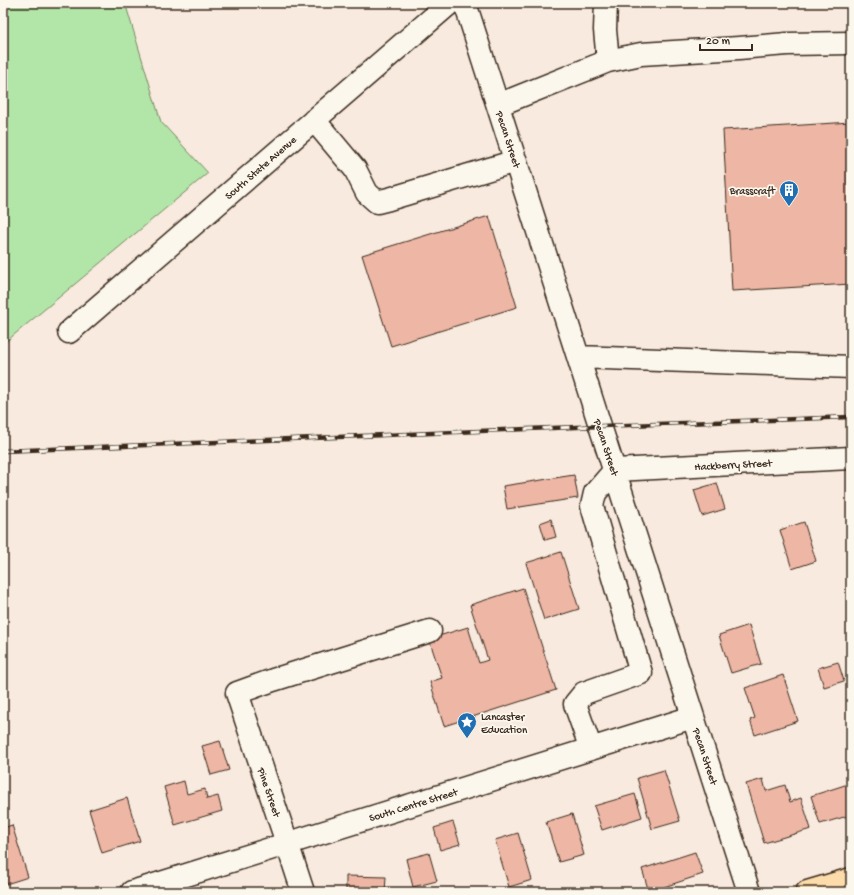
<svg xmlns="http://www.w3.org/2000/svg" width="854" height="895" font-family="'Gochi Hand',sans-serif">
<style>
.green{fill:#b2e6a8;stroke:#768863}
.building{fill:#eeb6a4;stroke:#3b2a1e}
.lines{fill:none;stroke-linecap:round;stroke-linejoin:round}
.minor-casing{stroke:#3b2a1e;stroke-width:25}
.major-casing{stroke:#3b2a1e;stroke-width:25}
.minor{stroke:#fbf7ec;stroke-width:22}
.major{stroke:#fddcac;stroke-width:22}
.rail-casing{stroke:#3b2a1e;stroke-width:4.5}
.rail{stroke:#fbf7ec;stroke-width:3;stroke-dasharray:9;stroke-linecap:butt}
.labels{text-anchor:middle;stroke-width:3.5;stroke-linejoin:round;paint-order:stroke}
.street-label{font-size:11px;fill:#3b2a1e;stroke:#fbf7ec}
.poi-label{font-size:11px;fill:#3b2a1e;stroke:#fbf7ec;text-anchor:end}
</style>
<rect width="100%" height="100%" fill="#f8eade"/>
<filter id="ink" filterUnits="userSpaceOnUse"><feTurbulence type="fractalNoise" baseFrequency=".025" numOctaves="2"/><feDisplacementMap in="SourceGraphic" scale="8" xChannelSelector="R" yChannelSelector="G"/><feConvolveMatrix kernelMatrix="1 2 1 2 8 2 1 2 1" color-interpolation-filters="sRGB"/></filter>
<g filter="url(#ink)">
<!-- green -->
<path class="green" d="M3,3H128L126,6L161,122L208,173L3,344Z"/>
<!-- building -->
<path class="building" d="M851,122V284L732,291L723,130Z
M489,216L517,307L391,346L362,255Z
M574,475L578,498L507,509L503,486Z
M717,483L725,509L702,516L694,490Z
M551,519L556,537L545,540L540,523Z
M804,522L816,561L792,569L780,530Z
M561,552L579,609L544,620L526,563Z
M523,588L556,690L444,726L430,682L442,678L429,639L468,627L479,663L488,660L470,605Z
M749,625L761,664L731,673L719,635Z
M838,662L844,681L824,687L818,668Z
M783,675L798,721L755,735L750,720L755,718L745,688Z
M220,741L229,770L211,775L202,746Z
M664,770L680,821L652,829L637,778Z
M763,779L766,791L785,785L790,802L801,798L811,829L764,843L746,784Z
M184,781L187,794L205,789L207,799L218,796L222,811L175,825L164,787Z
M851,783V815L820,824L811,796Z
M635,794L642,817L602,830L594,806Z
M127,798L140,841L102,853L89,810Z
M572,814L584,855L559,862L546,822Z
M453,822L460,844L440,850L434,828Z
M12,825L28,877L3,885V828Z
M518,833L532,880L509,887L495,840Z
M695,852L703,874L649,892L642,869Z
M429,853L437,881L413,887L406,859Z
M346,876L386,877L385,892H346Z"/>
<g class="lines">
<defs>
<path id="minor" d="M465,3L749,892
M608,61L641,54L739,48L787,44L851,43
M498,105L608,61L605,30L606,3
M314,120L355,169L367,193L377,202L389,199L516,161
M69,332L450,3
M578,357L851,367
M591,749L575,704L584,693L641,673L592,506L595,493L615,470L851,458
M132,892L693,717
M303,892L287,843L237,693L273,680L430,631"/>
<path id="major" d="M807,892L851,879"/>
</defs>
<!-- minor casing -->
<use href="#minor" class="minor-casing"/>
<!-- major casing -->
<use href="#major" class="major-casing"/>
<!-- minor -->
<use href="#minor" class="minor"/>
<!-- major -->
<use href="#major" class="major"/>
<defs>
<path id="rail" d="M3,451L601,426L851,417"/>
</defs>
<!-- rail casing -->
<use href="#rail" class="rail-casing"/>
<!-- rail -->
<use href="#rail" class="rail"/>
</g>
</g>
<!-- icons -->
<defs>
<symbol id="building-pin" viewBox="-11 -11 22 30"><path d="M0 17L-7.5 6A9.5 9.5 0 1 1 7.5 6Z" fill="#1f6fb2" stroke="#fbf7ec"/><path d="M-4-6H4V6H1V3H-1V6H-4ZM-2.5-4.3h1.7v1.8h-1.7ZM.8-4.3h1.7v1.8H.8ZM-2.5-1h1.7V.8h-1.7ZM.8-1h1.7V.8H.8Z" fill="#fff"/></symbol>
<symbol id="sight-pin" viewBox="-11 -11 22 30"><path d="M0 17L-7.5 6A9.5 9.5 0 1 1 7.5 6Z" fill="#1f6fb2" stroke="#fbf7ec"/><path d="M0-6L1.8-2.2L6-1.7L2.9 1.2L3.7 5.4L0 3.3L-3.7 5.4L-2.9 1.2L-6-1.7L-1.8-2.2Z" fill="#fff"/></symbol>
</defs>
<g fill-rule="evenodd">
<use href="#building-pin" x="778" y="179" width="22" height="30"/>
<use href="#sight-pin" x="456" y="711" width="22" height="30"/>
</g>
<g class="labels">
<!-- street labels -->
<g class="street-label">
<text transform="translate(509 139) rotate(72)" y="4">Pecan Street</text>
<text transform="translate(260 167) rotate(-41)" y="4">South State Avenue</text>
<text transform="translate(607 447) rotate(72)" y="4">Pecan Street</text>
<text transform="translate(733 464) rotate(-3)" y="4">Hackberry Street</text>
<text transform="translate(706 756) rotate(72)" y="4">Pecan Street</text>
<text transform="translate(270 792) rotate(71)" y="4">Pine Street</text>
<text transform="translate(413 804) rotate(-17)" y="4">South Centre Street</text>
</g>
<!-- poi labels -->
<g class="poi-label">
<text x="775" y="194">Brasscraft</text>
<text x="481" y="720" text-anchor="start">Lancaster<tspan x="481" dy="13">Education</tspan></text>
</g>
</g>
<!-- margin -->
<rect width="854" height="895" fill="none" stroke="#fbf7ec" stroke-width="16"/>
<rect x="8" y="8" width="838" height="879" fill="none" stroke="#3b2a1e" stroke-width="1.5" filter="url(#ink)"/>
<!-- scale -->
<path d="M700 44v6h52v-6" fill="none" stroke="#3b2a1e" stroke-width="2"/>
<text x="706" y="44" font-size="12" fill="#3b2a1e" stroke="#fbf7ec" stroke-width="3" paint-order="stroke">20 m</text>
</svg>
